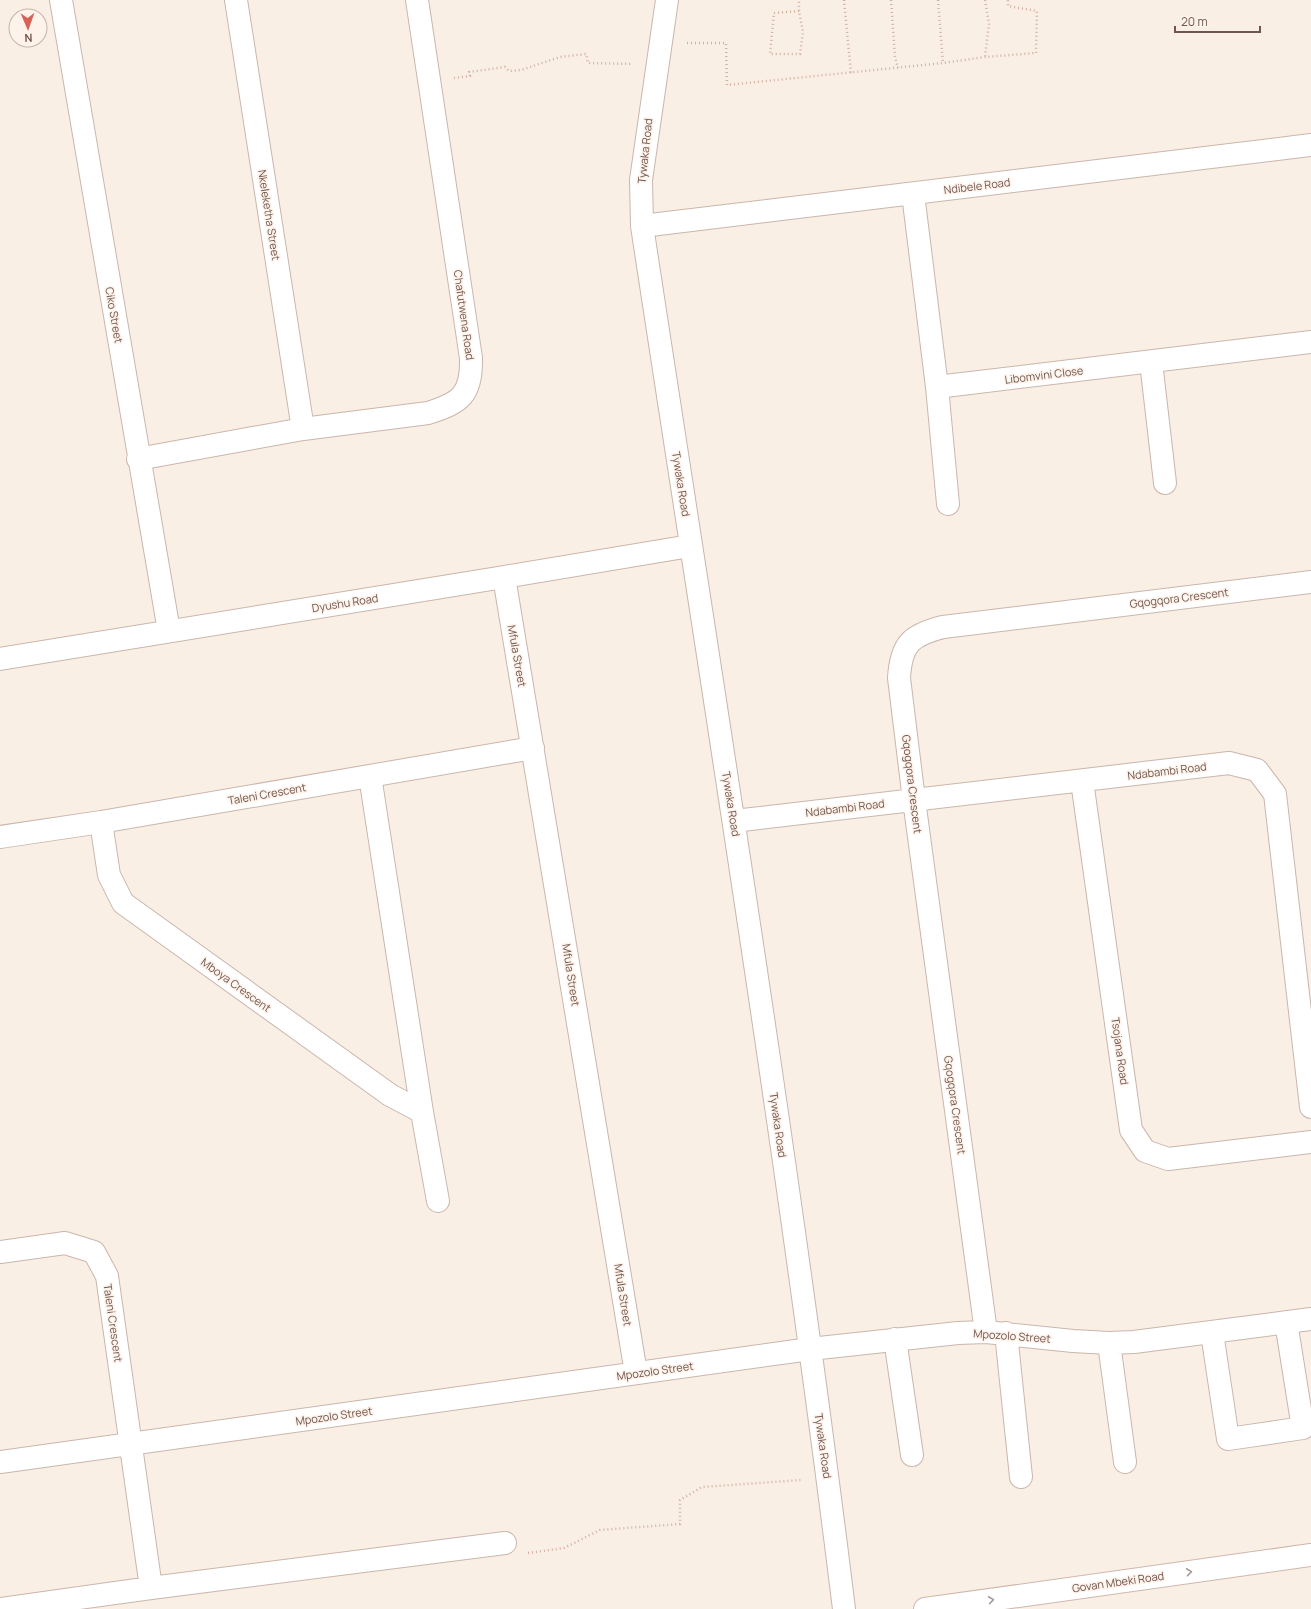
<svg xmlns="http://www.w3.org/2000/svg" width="1311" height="1609" font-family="Manrope,sans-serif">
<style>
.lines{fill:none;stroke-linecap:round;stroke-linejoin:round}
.minor-casing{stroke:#cab6ac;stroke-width:24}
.secondary-casing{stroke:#cfb7ad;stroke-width:24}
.path{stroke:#d1afa3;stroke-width:2.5;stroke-dasharray:1 3;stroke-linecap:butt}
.minor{stroke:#fff;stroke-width:22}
.secondary{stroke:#fff;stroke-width:22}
.oneway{stroke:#a99994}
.labels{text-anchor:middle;stroke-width:3;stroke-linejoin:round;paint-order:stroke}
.street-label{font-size:11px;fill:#70554d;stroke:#fdf3eb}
</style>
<rect width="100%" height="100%" fill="#faefe5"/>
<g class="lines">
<defs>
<path id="minor" d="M61,0L169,631
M236,0L303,429
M667,0L641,180L642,226C712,686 787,1146 844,1609
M913,194L937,387L948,504
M642,226L1311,145
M1151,362L1165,483
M937,387L1311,342
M138,459L303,429L428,413C461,403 472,394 471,358L417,0
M504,577L636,1373
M0,659L504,577L690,546
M370,776L422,1112L438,1201
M1082,781L1131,1130L1145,1151L1168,1159L1311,1142
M734,821L1229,763L1257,770L1275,794L1311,1107
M101,822L109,875L123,903L390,1095L422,1112
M0,837L101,822L533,748
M0,1252L65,1243L94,1252L107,1276L151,1588
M986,1332L914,800L899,678C901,644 911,635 943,627L1311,582
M1006,1333L1021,1477
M1212,1333L1228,1439L1303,1428L1286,1322
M895,1339L912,1455
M1109,1343L1125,1462
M0,1462L810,1349L958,1333L986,1332L1073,1341L1109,1343L1134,1342L1311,1319
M0,1609L151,1588L505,1543"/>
<path id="secondary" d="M925,1609L1311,1555"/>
</defs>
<!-- minor casing -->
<use href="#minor" class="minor-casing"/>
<!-- secondary casing -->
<use href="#secondary" class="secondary-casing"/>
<!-- path -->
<path class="path" d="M844,0L851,73
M891,0L895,57L898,68
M938,0L943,63
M985,0L989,24L985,57
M799,11L774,13L770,54H800L803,32L799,11V0
M687,43H726L727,85L943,63L985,57L1036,53L1037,11L1008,6V0
M454,78L470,76L469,72L505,67L509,71L521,70L560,57L586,54L588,63L633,64
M528,1553L564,1548L600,1530L680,1524V1500L702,1487L802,1480"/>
<!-- minor -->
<use href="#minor" class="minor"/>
<!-- secondary -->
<use href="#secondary" class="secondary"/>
</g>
<!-- one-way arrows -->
<defs><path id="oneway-chevron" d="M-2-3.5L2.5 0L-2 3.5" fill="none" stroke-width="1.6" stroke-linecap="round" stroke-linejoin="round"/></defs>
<g class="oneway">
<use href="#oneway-chevron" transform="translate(1189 1572) rotate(-8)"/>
<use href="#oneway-chevron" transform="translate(991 1600) rotate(-8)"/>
</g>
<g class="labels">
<!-- street labels -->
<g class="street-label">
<text transform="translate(645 151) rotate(-84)" y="4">Tywaka Road</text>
<text transform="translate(977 186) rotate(-7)" y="4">Ndibele Road</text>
<text transform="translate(269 215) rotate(81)" y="4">Nkeleketha Street</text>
<text transform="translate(114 315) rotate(80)" y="4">Ciko Street</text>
<text transform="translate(464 315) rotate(82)" y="4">Chafutwena Road</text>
<text transform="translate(1044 375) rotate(-7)" y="4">Libomvini Close</text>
<text transform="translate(681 484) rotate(81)" y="4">Tywaka Road</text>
<text transform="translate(1179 598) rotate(-7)" y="4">Gqogqora Crescent</text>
<text transform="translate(345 603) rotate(-9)" y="4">Dyushu Road</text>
<text transform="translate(517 656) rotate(80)" y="4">Mfula Street</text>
<text transform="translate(1167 771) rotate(-7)" y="4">Ndabambi Road</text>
<text transform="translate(912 784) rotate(83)" y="4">Gqogqora Crescent</text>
<text transform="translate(267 794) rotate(-10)" y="4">Taleni Crescent</text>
<text transform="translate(731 804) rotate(81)" y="4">Tywaka Road</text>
<text transform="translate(845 808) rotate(-7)" y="4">Ndabambi Road</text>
<text transform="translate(571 975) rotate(81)" y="4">Mfula Street</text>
<text transform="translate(236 985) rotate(36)" y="4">Mboya Crescent</text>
<text transform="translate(1120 1051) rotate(82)" y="4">Tsojana Road</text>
<text transform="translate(955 1105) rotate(82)" y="4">Gqogqora Crescent</text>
<text transform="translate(778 1125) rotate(82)" y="4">Tywaka Road</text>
<text transform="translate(623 1295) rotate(81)" y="4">Mfula Street</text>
<text transform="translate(113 1323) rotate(82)" y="4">Taleni Crescent</text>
<text transform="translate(1012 1336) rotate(4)" y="4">Mpozolo Street</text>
<text transform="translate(655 1371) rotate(-8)" y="4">Mpozolo Street</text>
<text transform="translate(334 1416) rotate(-8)" y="4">Mpozolo Street</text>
<text transform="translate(823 1446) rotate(82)" y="4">Tywaka Road</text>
<text transform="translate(1118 1582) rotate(-8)" y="4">Govan Mbeki Road</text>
</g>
</g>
<!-- north arrow -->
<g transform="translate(28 28) rotate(178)"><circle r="19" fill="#fdf3eb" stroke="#c5b4ac"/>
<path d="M0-3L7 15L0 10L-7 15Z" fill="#d86256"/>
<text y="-6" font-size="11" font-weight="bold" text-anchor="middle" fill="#70554d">N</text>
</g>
<!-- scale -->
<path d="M1175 26v6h85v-6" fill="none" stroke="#70554d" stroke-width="2"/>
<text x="1181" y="26" font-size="12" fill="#70554d" stroke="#fdf3eb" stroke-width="3" paint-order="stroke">20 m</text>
</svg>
